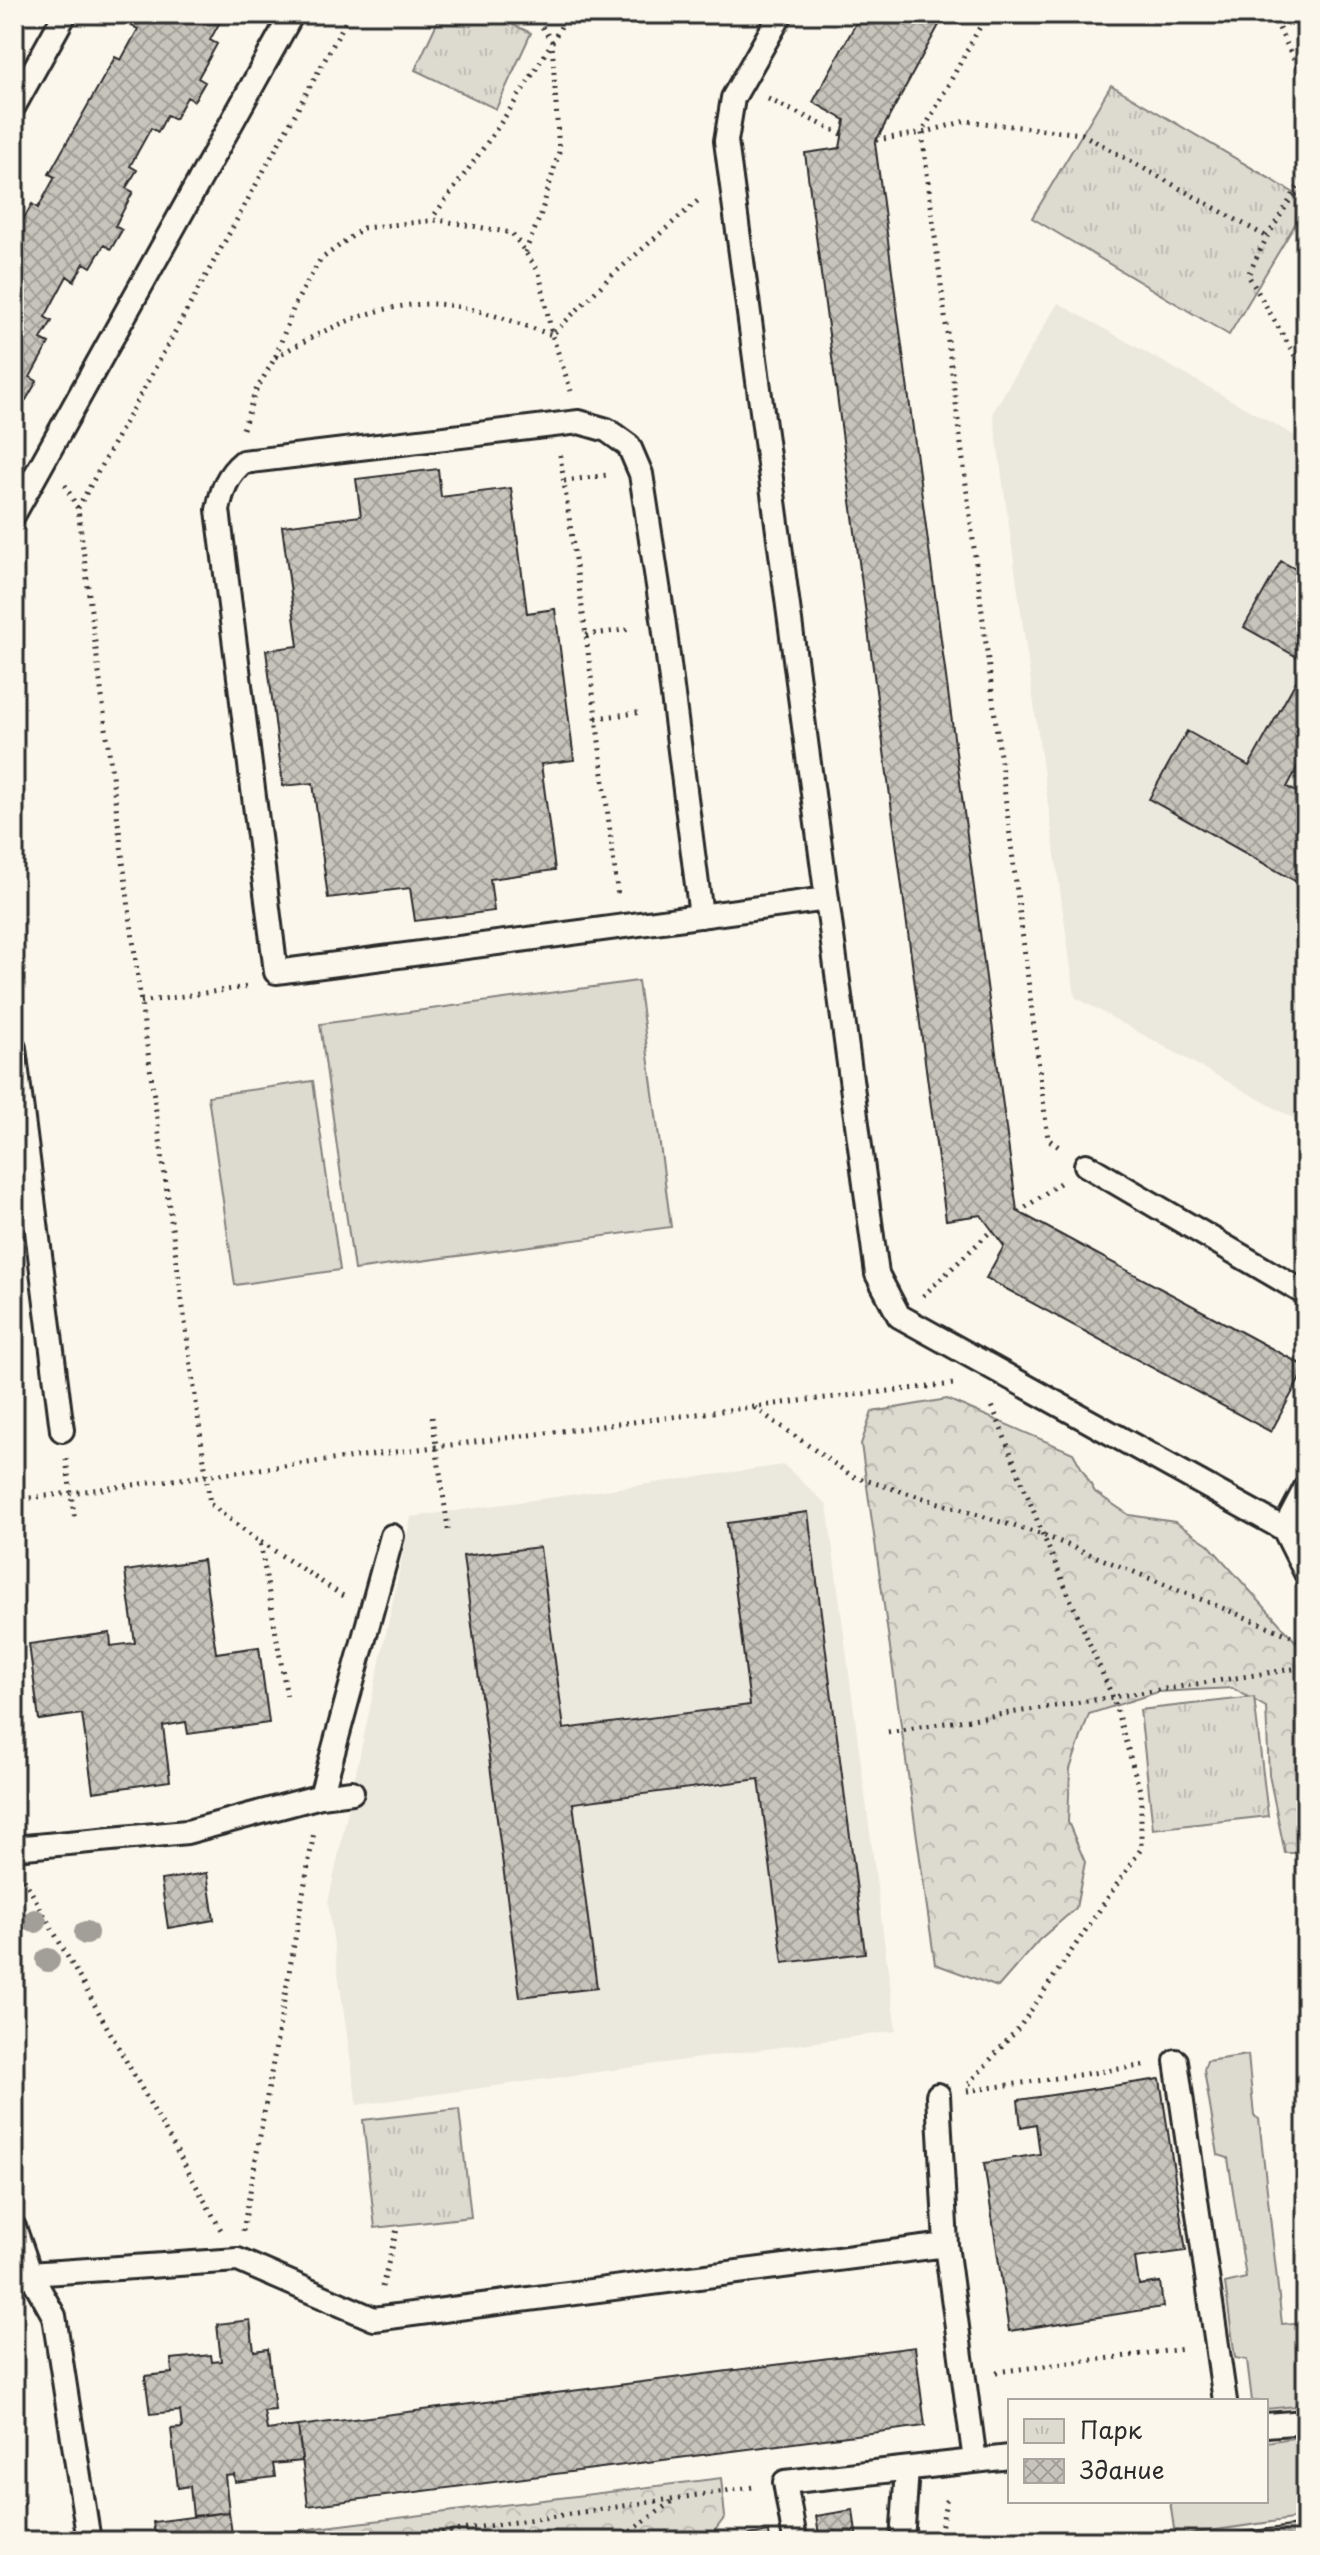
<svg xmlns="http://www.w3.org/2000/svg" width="1320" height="2555" font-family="'Playpen Sans',sans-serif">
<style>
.built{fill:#ebe8de}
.green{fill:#dddad0;stroke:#84827e;stroke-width:2}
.forest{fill:url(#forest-crowns);stroke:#84827e;stroke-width:2}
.park{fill:url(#park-tufts);stroke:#84827e;stroke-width:2}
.building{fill:url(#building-cross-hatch);stroke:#2b2b2b;stroke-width:2}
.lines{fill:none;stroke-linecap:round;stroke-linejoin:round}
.service-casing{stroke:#2b2b2b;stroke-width:28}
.path{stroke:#2b2b2b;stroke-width:5;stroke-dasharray:2 6;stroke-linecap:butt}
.service{stroke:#fbf7ec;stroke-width:22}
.tree{fill:#a19f98}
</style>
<defs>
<pattern id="forest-crowns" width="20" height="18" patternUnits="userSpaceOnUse" patternTransform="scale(2)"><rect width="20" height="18" fill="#dddad0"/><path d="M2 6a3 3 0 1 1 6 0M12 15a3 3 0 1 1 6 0" fill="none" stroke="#bebbb3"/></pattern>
<pattern id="park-tufts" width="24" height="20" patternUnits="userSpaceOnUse" patternTransform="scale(2)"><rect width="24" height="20" fill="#dddad0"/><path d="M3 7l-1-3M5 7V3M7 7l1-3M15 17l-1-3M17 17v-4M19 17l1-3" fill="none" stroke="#bebbb3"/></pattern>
<pattern id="building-cross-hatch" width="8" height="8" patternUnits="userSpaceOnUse" patternTransform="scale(2)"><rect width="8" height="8" fill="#c7c4bc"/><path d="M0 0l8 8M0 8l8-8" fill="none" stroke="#a29f99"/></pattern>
</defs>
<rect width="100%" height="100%" fill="#fbf7ec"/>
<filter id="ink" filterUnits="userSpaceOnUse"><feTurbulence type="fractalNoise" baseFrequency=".0125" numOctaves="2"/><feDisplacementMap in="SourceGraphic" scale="16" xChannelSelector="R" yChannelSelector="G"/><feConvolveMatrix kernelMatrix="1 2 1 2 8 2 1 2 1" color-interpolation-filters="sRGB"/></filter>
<g filter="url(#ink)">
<!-- built -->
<path class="built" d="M1058,303L1306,442V1120L1293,1118L1075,997L993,412Z
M784,1465L827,1505L896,2031L357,2105L328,1903L411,1517Z"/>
<!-- green -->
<path class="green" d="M638,981L671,1227L354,1270L320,1024Z
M313,1081L340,1270L235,1285L208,1096Z
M1248,2055L1254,2116L1259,2119L1282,2324L1306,2322V2405L1266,2409V2401H1252L1247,2360L1235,2358L1225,2283L1246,2278L1228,2158L1218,2155L1204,2070L1207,2061Z
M1306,2436V2517L1175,2536L1170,2501H1266V2442Z"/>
<!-- forest -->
<path class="forest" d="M947,1399L1073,1453L1095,1492L1129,1515L1175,1522L1208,1544L1306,1653V1853H1285L1269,1775L1266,1707L1232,1688L1158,1692L1089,1714L1070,1769L1068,1822L1085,1862L1076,1908L1039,1940L998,1987L935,1964L861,1444L872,1412Z
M721,2478L725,2517L707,2541H261L285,2532Z"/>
<!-- park -->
<path class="park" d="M441,14H491L531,33L496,109L415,70Z
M1111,85L1306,200V206L1229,335L1032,218Z
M1254,1697L1268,1816L1153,1829L1140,1710Z
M459,2109L471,2217L375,2228L363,2120Z"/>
<!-- building -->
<path class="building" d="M139,14H215L213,18L220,22L210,40L217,44L198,78L205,82L194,101L187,97L175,119L167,115L158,132L151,128L130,166L137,170L126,188L133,192L115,226L122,230L111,249L104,245L91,267L84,263L74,281L67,276L45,317L52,321L41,339L49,343L30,377L37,381L26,400L19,396L14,405V236L32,204L38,208L55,177L49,174L115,57L121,60L138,29L132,26Z
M861,14H945L875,143L1017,1211L1306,1367L1271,1432L986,1278L1004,1246L981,1215L946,1220L805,153L840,148L845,120L813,102Z
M438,469L441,497L511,488L527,613L555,609L574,760L541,764L555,870L490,879L494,911L415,921L410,888L328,898L313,783L283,786L266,650L298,646L282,526L361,516L356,479Z
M1281,561L1306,575V662L1244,627Z
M1306,663V752L1287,787L1306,797V887L1149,799L1187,731L1249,766Z
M808,1512L865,1953L783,1963L759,1779L573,1803L597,1988L520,1997L463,1556L540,1547L564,1729L750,1705L727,1523Z
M203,1560L216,1653L259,1647L269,1723L188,1734L186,1722L163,1726L170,1781L93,1792L82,1714L39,1720L29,1644L110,1633L111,1646L135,1643L125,1571Z
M207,1873L214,1920L168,1928L161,1880Z
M1160,2079L1186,2251L1135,2258L1139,2285L1160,2282L1163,2307L1009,2331L984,2163L1040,2154L1036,2124L1021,2127L1018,2100Z
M250,2320L254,2351L268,2349L275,2410L264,2411L267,2430L298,2426L302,2461L273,2464L275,2477L235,2482L234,2475L225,2476L229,2512L193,2516L190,2486L178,2488L171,2429L182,2428L180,2411L150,2414L145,2376L172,2373L171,2359L211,2355L212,2362L221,2361L217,2324Z
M915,2347L925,2426L308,2506L298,2426Z
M853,2510L857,2541H820L816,2516Z
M229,2512L233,2541H156L153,2522Z
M1306,2524V2541H1177Z
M769,2532L770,2541H732L731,2537Z"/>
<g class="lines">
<defs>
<path id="service" d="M781,14L733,98L726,141L877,1274L899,1316L1284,1529L1306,1573
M14,106L65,14
M14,514L292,14
M701,916L664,625L641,474L629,446L607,430L579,422L243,462C227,475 222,490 218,510L276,972C460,948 643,924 827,899
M14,1048L62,1430
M1086,1165L1306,1294
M1284,1529L1306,1487
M321,1796L392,1536
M14,1848L187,1832L321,1796L352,1792
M1176,2061L1225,2401
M938,2095L946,2245L975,2461
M14,2227L30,2273L54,2316L89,2541
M14,2275L238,2260L374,2319L946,2245
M1266,2425L1306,2422
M795,2540L785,2482L1010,2457
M902,2541L907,2469"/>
</defs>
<!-- service casing -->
<use href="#service" class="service-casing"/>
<!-- path -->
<path class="path" d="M494,14V15
M728,14L740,20
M987,14L922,133L1048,1139L1059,1147
M1272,14L1306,84
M768,99L842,134
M876,140L922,133L966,121L1082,134L1267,237
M1306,174L1267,237L1248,275L1306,375
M435,214C484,149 529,85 568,14
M525,252L540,217L559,152L552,42L534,14
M275,357C326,329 373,304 432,304C469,304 517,323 552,335L609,278L701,198
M243,429L255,392L275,358L295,304L320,260L363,228L438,220L512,233L539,272L552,335L571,391
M560,455L586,635L618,897
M564,481L608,475
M65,485L78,509L141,1002L210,1504L260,1542L287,1697
M78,508L350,14
M586,635L632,629
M596,718L643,712
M141,1002L247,987
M1019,1212L1061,1182
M923,1296L992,1230
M755,1408L852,1476L1043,1535L1306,1642
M432,1417L449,1535
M66,1459L75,1522
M14,1500L808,1400L954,1384
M261,1542L343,1596
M888,1732L1306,1667
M24,1879L221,2230
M969,2084L1021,2025L1141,1849V1794L1113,1698L1043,1535L991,1403
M967,2091L1147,2065
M243,2231L314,1832
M382,2287L398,2225
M996,2372L1184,2349
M386,2541L753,2487
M618,2541L675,2499
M939,2541L947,2495"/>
<!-- service -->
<use href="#service" class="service"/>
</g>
<!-- trees -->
<g class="tree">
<circle cx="35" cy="1921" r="12"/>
<circle cx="86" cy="1933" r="12"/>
<circle cx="48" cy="1960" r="12"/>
</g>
</g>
<!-- margin -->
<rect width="1320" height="2555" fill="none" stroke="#fbf7ec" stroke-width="48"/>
<rect x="24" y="24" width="1272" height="2507" fill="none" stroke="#2b2b2b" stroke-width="3" filter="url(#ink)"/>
<!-- legend -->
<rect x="1008" y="2399" width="260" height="104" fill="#fbf7ec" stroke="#a8a59f" stroke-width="2"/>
<rect x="1024" y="2419" width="40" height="24" fill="url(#park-tufts)" stroke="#a8a59f" stroke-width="2"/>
<text x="1080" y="2439" font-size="24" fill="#2b2b2b">Парк</text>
<rect x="1024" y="2459" width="40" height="24" fill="url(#building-cross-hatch)" stroke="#a8a59f" stroke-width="2"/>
<text x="1080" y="2479" font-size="24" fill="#2b2b2b">Здание</text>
</svg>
